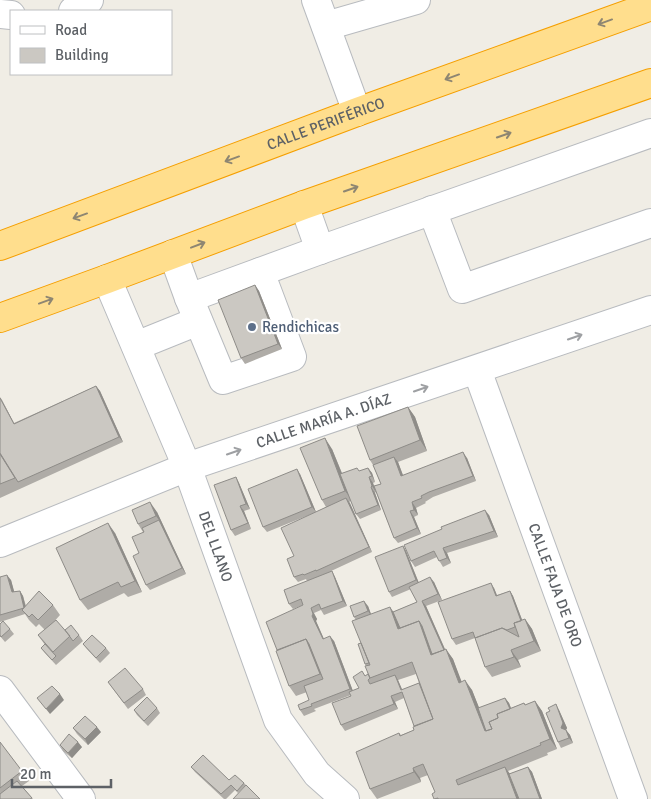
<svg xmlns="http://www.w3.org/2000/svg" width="651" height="799" font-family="Signika,sans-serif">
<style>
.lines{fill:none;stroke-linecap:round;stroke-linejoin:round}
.minor-casing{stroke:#b8bbbf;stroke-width:30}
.highway-casing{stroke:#f59f00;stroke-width:30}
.minor{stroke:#fff;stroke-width:28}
.highway{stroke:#ffde8d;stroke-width:28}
.wall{fill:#afaca7;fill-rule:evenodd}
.shaded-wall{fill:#8e8c88}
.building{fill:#cbc8c2;stroke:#8e8c88}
.oneway{stroke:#8e8672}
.oneway2{stroke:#9ea0a3}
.service-dot{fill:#5c6f8a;stroke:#fff;stroke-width:2}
.labels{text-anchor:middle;stroke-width:4.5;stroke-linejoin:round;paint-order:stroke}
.street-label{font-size:15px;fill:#5d6166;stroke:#fff}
.service-label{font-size:15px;fill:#4e5e75;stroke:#fff;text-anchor:start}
</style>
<rect width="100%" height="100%" fill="#f0ede5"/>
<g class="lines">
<defs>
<g id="minor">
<path d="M316,0L357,112"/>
<path d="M73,11L81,9L89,0"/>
<path d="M0,14L11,15"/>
<path d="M326,26L416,0"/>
<path d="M304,205L320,250"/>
<path d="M432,210L462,289L651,223"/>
<path d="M173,254L189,298L223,380L292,357L260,272"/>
<path id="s1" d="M107,279L187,467L278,720L317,774L345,799"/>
<path d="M189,298L320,250L651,133"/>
<path d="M136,346L198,321"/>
<path id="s2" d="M477,370L633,799"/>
<path id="s3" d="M0,543L187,467L651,310"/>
<path d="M0,690L81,799"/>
</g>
<g id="highway">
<path id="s4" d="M0,246L357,112L651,6"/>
<path d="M0,318L107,279L304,205L651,83"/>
</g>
</defs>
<!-- minor casing -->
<use href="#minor" class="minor-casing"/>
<!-- highway casing -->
<use href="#highway" class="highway-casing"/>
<!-- minor -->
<use href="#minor" class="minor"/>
<!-- highway -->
<use href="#highway" class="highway"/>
</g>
<!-- wall -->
<path class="wall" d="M255,285L259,291L282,349L245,364L241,358Z
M96,386L100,391L123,442L0,498V397L14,423Z
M408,407L415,417L427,451L398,462L403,475L467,458L476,481L433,497L425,502L426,503L416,508L418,515L414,517L421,534L398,543L394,538L376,492L375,493L381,510L360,519L356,514L351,501L349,502L372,552L329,572L332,571L335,577L347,606L324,615L321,610L314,613L317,619L316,621L324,639L334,641L353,691L359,688L362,671L365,676L368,674L366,666L365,664L356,620L354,617L368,606L371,614L393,612L417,602L411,589L392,597L389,592L403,546L406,551L419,583L434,582L442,600L426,606L445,649L453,659L461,682L472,690L479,708L505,698L509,703L511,708L524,703L525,705L535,701L542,711L557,749L547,753L548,755L508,771L510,774L528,767L532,772L542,799H434L435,792L428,775L420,778L421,782L377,799L370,789L399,733L401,735L414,730V726L404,698L395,702L398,709L345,731L341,725L351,695L314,709L316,711L304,716L300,710L309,700L307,692L296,696L289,686L277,650L303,605L293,609L289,604L307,581L306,579L298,582L294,577V556L314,513L267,532L263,527L300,474L316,512L326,507L322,500L332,449L342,473L360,471L368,468L372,473L375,482L373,483L374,486L381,484L373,465L370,460ZM416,674L419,683L402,690L398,680Z
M236,477L239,483L250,509L244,511L251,529L235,536L231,530Z
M157,512L186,574L150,590L146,585L139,553L143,532L138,524Z
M489,515L498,537L447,553L451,563L443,567L437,557L415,567L411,561Z
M115,533L142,592L128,597L124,593L88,610L80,600Z
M0,577L11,580L14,592L20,591L23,596L26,606L53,605L60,615L52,624L65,630L79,635L83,641L56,665L45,653L41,648L45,645L38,635L45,630L39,624L36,627L29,620L25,614L0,622Z
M494,588L497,595L510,591L513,596L522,620L525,619L532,629L541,651L518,660L521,667L492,677L485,667L475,638L456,645L452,639Z
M0,624L10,629L14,634L5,642L0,636Z
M83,644L106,648L110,653L100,663L87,649Z
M108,682L143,689L146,695L128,709Z
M157,708L160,713L148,726L137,715L134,710Z
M559,710L567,728L566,730L570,735L573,743L561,748L558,742Z
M73,728L101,732L88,745L77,734Z
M0,742L29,781L22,786L33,799H0Z
M60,745L82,747L72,758L63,751Z
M191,767L229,780L244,783L246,785L238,793L235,790L226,799H224L195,772Z"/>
<!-- shaded-wall -->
<path class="shaded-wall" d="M255,285L259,291L282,349L278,344Z
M96,386L100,391L123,442L119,437Z
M0,397L2,400L17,429L14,424Z
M408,407L415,417L427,451L420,440Z
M325,438L332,449L353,501L345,491Z
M463,452L467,458L476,481L473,476Z
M394,457L398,462L405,481L401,476Z
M368,468L372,473L375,482Z
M297,469L300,474L316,512L312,507Z
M236,477L239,483L250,509L246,504Z
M369,477L373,483L376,492L372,486Z
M371,487L375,493L381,510L378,505Z
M346,498L350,503L372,552L369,547Z
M150,502L157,512L186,574L182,568L159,520L156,516Z
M412,502L416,508L418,515L414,510Z
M240,506L244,511L251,529L248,523Z
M485,510L489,515L498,537L494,531Z
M410,511L414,517L421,534L417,528Z
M108,523L115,533L142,592L135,581Z
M403,546L406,551L420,586L416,580Z
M443,548L447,553L451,563L447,558Z
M332,571L335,577L347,606L343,601Z
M7,575L11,580L16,598L12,592Z
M430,577L434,582L442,600L438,594Z
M491,583L494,588L499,601L496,596Z
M20,591L23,596L27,613L24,608Z
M510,591L513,596L526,630L522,625Z
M364,601L368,606L372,617L368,611Z
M422,601L426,606L450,661L446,655Z
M390,607L397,617L403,633L398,629Z
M311,608L317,619L316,621L326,644L323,639L312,616Z
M525,619L532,629L541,651L534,641Z
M419,621L426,632L436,659L431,655Z
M330,636L334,641L354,694L350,689Z
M306,639L313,649L327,684L320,674Z
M446,649L453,659L466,693L459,683Z
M511,650L518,660L521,667L514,657Z
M395,675L398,680L405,696L401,690Z
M465,680L472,690L490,735L485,731Z
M60,694L64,700L50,714L46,709Z
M391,696L395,702L398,709L394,704Z
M505,698L509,703L515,719L512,714Z
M535,701L542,711L557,749L550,739Z
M556,704L559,710L567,728L566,730L570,735L573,743L561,728Z
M97,727L101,732L88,745L85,739Z
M78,742L82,747L72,758L68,753Z
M505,767L512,777L521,799H517Z
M528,767L532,772L542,799H540Z
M413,768L420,778L421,782L414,772Z"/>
<!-- building -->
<path class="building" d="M255,285L278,344L241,358L218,300Z
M96,386L119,437L18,482L0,453V398L14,424Z
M408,407L420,440L370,460L357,426Z
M325,438L345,491L322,500L300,448Z
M463,452L473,476L429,492L421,496L422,498L412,502L414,510L410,511L417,528L394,538L374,486L381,484L373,465L394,457L401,476Z
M0,454L15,478L0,484Z
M357,468L359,471L368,468L372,476L369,477L372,486L371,487L378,505L356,514L340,474Z
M297,469L312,507L263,527L248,489Z
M236,477L246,504L240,506L248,523L231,530L214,485Z
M346,498L369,547L316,571V570L304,575L303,574L294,577L287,559L294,556L281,528Z
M150,502L156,516L138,524L132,510Z
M485,510L494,531L443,548L447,558L439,561L434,551L411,561L404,545L442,529L441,527Z
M159,520L182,568L146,585L133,556L139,553L132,537L144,532L142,528Z
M108,523L135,581L121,587L118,582L80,600L56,548Z
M403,546L416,580L389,592L375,557Z
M332,571L343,601L321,609L319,604L311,608L313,614L312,616L323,639L330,636L350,689L311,704L312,706L300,710L298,705L309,700L304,686L323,679L309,644L306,639L277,650L266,622L303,605L301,599L289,604L284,590Z
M7,575L12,592L20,591L24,608L0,615V577Z
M430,577L438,594L422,601L444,650L432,654L422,626L419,621L400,628L393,612L417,602L409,587Z
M491,583L496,596L510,591L521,621L514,623L515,627L507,630L502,628L475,638L473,632L452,639L438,602Z
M39,591L53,605L38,620L32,614L29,617L22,610Z
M364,601L368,611L354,617L350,606Z
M390,607L398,629L419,621L431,655L446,649L459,683L465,680L485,731L492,729L489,722L498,718L497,714L524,703L525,705L535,701L550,739L540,743L541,745L456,780L458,785L505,767L517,799H438V798L434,799L432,794L435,792L423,764L413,768L414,772L370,789L356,752L399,733L400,736L414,730L413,727L433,719L412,662L370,678L365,666L370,665L352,621Z
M525,619L534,641L511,650L514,657L485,667L475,638L502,628L519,637L514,623Z
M56,620L70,636L53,652L38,635Z
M3,621L10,629L1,637L0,635V624Z
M71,625L79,635L73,641L65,630Z
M92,635L106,648L96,658L83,644Z
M306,639L320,674L289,686L276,651Z
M361,643L369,663L365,664L358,644Z
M45,644L56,656L52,660L41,648Z
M125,668L143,689L124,703L108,682Z
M362,671L365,676L368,674L370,678L368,680L370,684L395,675L401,690L419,683L433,719L414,726L402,692L391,696L394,704L341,725L332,703L351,696L349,692L359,688L353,677Z
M52,686L60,694L46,709L37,698Z
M147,697L157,708L144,721L134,710Z
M505,698L510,709L497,714L498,718L489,722L492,729L486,731L478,708Z
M556,704L563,723L561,728L566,730L569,738L558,742L546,713L550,711L548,708Z
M85,716L97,727L85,739L73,728Z
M69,734L78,742L68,753L60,745Z
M0,742L22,771L0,788Z
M203,755L229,780L235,775L244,783L237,791L231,785L221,794L191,767Z
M528,767L540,799H519L509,774Z
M17,781L32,798L30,799H0V794Z
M246,785L260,799H233Z"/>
<!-- one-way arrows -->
<defs><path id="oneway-shaft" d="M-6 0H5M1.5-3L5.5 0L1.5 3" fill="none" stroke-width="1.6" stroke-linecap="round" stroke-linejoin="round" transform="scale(1.25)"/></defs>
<g class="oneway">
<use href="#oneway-shaft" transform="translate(605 22) rotate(160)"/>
<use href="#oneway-shaft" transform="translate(452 77) rotate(160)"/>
<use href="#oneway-shaft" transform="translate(504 135) rotate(-19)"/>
<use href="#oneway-shaft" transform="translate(232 159) rotate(160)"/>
<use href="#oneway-shaft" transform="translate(351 189) rotate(-19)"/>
<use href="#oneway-shaft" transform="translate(80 216) rotate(160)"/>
<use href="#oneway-shaft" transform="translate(198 245) rotate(-21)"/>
<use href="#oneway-shaft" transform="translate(46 301) rotate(-20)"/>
</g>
<g class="oneway2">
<use href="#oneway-shaft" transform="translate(575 337) rotate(-19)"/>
<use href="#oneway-shaft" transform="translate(421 389) rotate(-19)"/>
<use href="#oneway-shaft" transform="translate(234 452) rotate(-19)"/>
</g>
<!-- markers -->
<circle class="service-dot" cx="252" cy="327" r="5"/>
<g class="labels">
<!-- street labels -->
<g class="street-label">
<text dy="5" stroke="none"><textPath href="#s4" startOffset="348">CALLE PERIFÉRICO</textPath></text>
<text dy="5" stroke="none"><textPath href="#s3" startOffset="346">CALLE MARÍA A. DÍAZ</textPath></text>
<text dy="5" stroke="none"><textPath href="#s1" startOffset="289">DEL LLANO</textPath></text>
<text dy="5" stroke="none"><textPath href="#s2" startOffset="229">CALLE FAJA DE ORO</textPath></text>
</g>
<!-- service labels -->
<g class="service-label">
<text x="262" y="332">Rendichicas</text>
</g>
</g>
<!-- legend -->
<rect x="10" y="10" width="162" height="65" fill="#ffffff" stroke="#bec0c2"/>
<rect x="20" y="26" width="25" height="8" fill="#ffffff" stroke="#bec0c2"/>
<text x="55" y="35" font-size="15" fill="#5d6166">Road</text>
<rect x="20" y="48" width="25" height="15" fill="#cbc8c2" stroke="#bec0c2"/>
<text x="55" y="60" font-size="15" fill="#5d6166">Building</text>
<!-- scale -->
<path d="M12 779v8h99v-8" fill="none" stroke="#5d6166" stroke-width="2.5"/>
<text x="20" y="779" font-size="15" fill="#5d6166" stroke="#ffffff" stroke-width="4" paint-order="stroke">20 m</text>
</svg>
